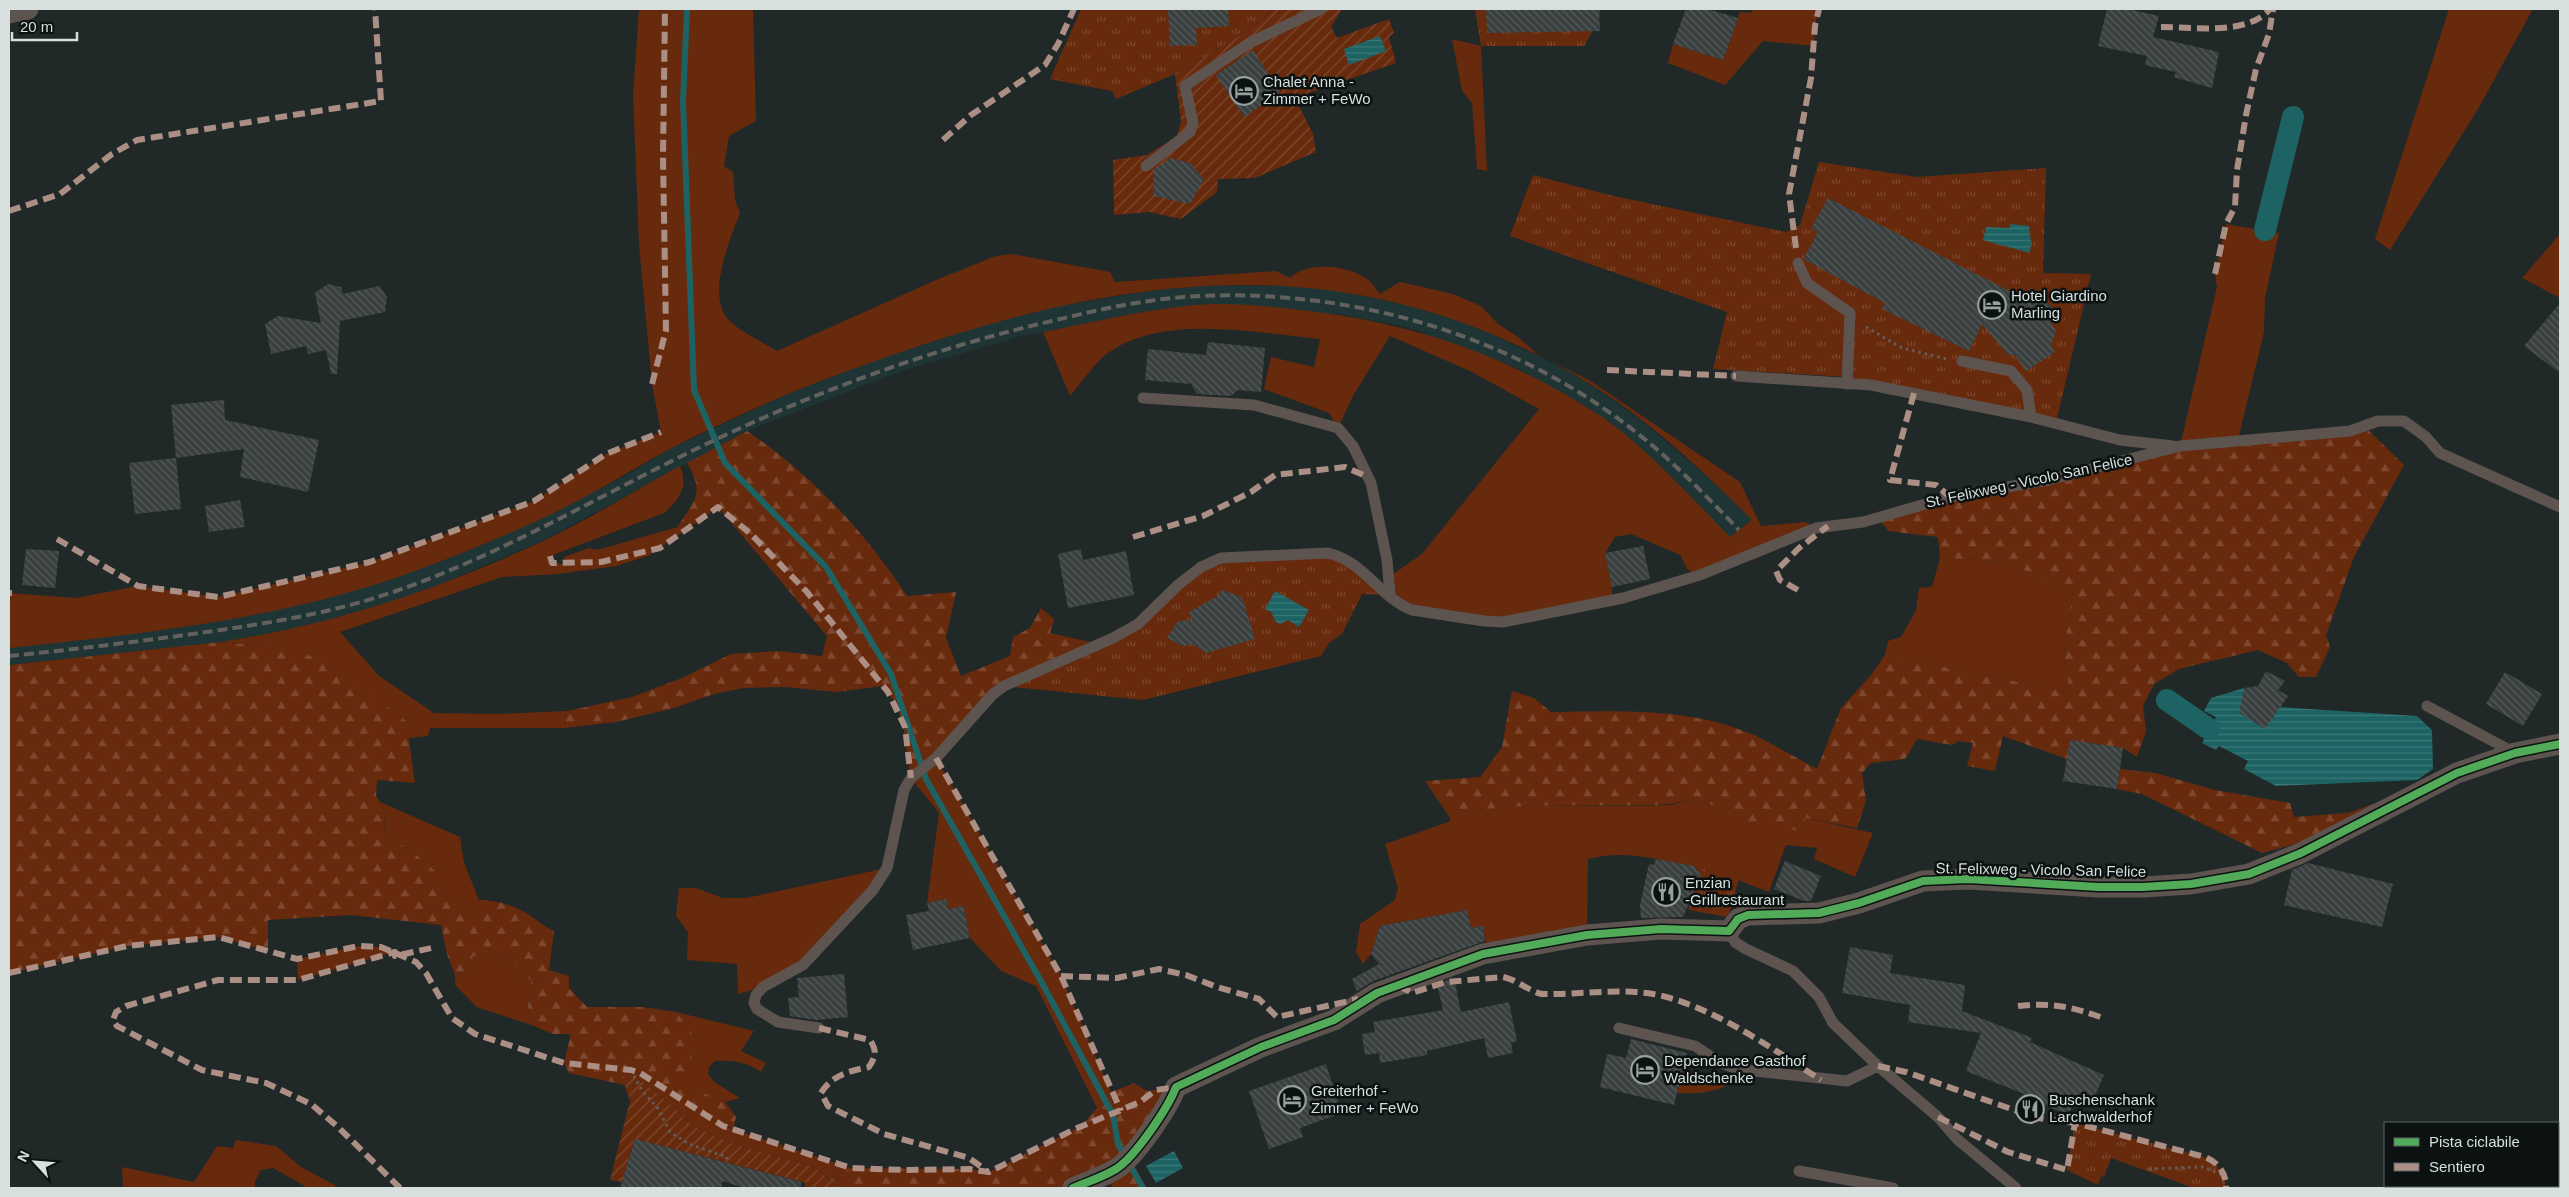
<svg xmlns="http://www.w3.org/2000/svg" width="2569" height="1197" font-family="Helvetica,sans-serif">
<style>
.built{fill:#1f3434}
.grass{fill:#682a0c}
.forest{fill:url(#forest-firs)}
.park{fill:url(#park-tufts)}
.garden{fill:url(#garden-furrows)}
.water{fill:url(#water-rules)}
.lines{fill:none;stroke-linecap:round;stroke-linejoin:round}
.stream{stroke:#1d6363;stroke-width:6}
.canal{stroke:#1d6363;stroke-width:22}
.building{fill:url(#building-back-hatch)}
.path{stroke:#615d59;stroke-width:3;stroke-dasharray:2.5 4;stroke-linecap:butt}
.service{stroke:#5d534f;stroke-width:11}
.minor{stroke:#5d534f;stroke-width:21}
.rail{stroke:#63615e;stroke-width:4;stroke-dasharray:10 5;stroke-linecap:butt}
.quiet{stroke:#ac8f84;stroke-width:6;stroke-dasharray:12 6;stroke-linecap:butt}
.cycleway-casing{stroke:#0c1212;stroke-width:11}
.cycleway{stroke:#51ab58;stroke-width:8}
.labels{text-anchor:middle;stroke-width:5;stroke-linejoin:round;paint-order:stroke}
.poi-label{font-size:15px;fill:#d7dfdf;stroke:#0c1212;text-anchor:start}
.street-label{font-size:15px;fill:#d7dfdf;stroke:#0c1212}
</style>
<defs>
<pattern id="forest-firs" width="22" height="20" patternUnits="userSpaceOnUse" patternTransform="scale(1.25)"><rect width="22" height="20" fill="#682a0c"/><path d="M5 1l3.5 6h-7zM16 11l3.5 6h-7z" fill="#7d482f"/></pattern>
<pattern id="park-tufts" width="24" height="20" patternUnits="userSpaceOnUse" patternTransform="scale(1.25)"><rect width="24" height="20" fill="#682a0c"/><path d="M3 7l-1-3M5 7V3M7 7l1-3M15 17l-1-3M17 17v-4M19 17l1-3" fill="none" stroke="#7d482f"/></pattern>
<pattern id="garden-furrows" width="10" height="10" patternUnits="userSpaceOnUse" patternTransform="scale(1.25)"><rect width="10" height="10" fill="#682a0c"/><path d="M-1 1l2-2M0 10L10 0M9 11l2-2" fill="none" stroke="#7d482f"/></pattern>
<pattern id="water-rules" width="6" height="5" patternUnits="userSpaceOnUse" patternTransform="scale(1.25)"><rect width="6" height="5" fill="#1d6363"/><path d="M0 2.5h6" fill="none" stroke="#3d7979"/></pattern>
<pattern id="building-back-hatch" width="6" height="6" patternUnits="userSpaceOnUse" patternTransform="scale(1.25)"><rect width="6" height="6" fill="#3a4040"/><path d="M-1 5l2 2M0 0l6 6M5-1l2 2" fill="none" stroke="#565b5b"/></pattern>
</defs>
<rect width="100%" height="100%" fill="#202828"/>
<!-- built -->
<path class="built" d="M1205,285L1291,286L1345,292L1417,307L1467,323L1541,357L1587,382L1637,417L1713,482L1752,520L1730,538L1681,487L1600,416L1517,368L1407,327L1339,314L1111,319L1022,336L905,370L829,399L747,431L544,540L422,592L325,622L274,634L221,642L9,665V648L214,622L537,521L623,477L670,449L781,397L869,362L981,326L1048,308L1165,288Z"/>
<!-- grass -->
<path class="grass" d="M639,9H753L756,121L729,136L724,166L733,172L735,200L740,213C730,240 708,290 726,317C735,329 764,343 777,351L936,280L996,256L1012,254L1110,272L1115,282L1276,271L1290,278C1309,261 1342,265 1364,277C1370,280 1376,289 1380,294L1400,282L1453,294L1481,306L1498,324L1518,337L1541,357L1589,380L1740,482L1761,526L1806,522L1816,528L1700,575L1688,570L1680,555L1631,534L1615,537L1605,553L1612,587V600L1484,621L1394,600L1389,577L1422,554L1539,409L1470,371L1390,336L1354,394L1338,428L1329,413L1264,389L1271,357L1314,367L1320,339C1257,333 1167,314 1111,351C1097,359 1081,384 1070,396L1043,332C1090,323 1138,311 1186,306C1221,302 1257,305 1292,309C1407,321 1502,352 1599,415C1644,445 1692,498 1730,537L1752,520C1701,469 1647,418 1585,381C1373,255 1169,266 940,339C886,357 833,375 781,397C744,413 706,430 670,449C626,473 583,500 537,521C498,539 456,556 415,571C285,619 146,633 9,648V593L76,598L138,586L218,597L370,562L534,501L606,454L661,432L652,384L639,244L633,95Z
M1753,9H1819L1815,26L1814,46L1763,41L1725,85L1668,63L1673,44L1723,60L1740,12L1751,13Z
M2449,9H2533L2478,109L2390,250L2375,239Z
M1452,39L1481,46L1487,171L1477,169L1472,103L1462,91Z
M2226,224L2279,233L2265,298L2264,332L2238,440L2180,446L2217,287L2215,274Z
M2560,234V298L2522,278Z
M680,466C689,486 679,501 664,513L550,556L555,563L564,564V557L589,548L597,550L699,521L648,556L616,566L558,574L502,577L340,632L379,676L434,713L496,714L567,711L565,728H430L428,736L408,738L406,721L288,648L221,642C334,624 440,589 543,541C590,519 634,491 680,466Z
M1940,558L2003,561L2073,591L2064,652L2069,687L2062,691L1885,655L1888,641L1901,637L1916,611L1919,588L1932,587Z
M936,758L1061,976L1111,1092L1097,1108L1036,986L1001,971L970,938L963,906L948,909L946,899L927,903L939,813L911,778Z
M1691,799L1765,819L1806,818L1873,833L1855,877L1814,859L1817,848L1786,845L1769,892L1738,880L1739,879L1702,868L1701,876L1694,866C1656,860 1626,849 1588,859L1587,935L1486,944L1483,926L1471,928L1467,910L1380,926L1371,954L1363,964L1356,952L1360,924L1395,900L1398,888L1385,844L1451,821L1448,815C1521,800 1598,808 1672,805Z
M380,802L460,837L464,863L479,900L475,927L431,882L434,871L408,848L385,837L384,809Z
M887,868L827,942L763,987L738,994L737,964L687,960L688,932L676,916L679,888H696L723,898H746Z
M359,946L381,947L395,952L298,980L297,959Z
M502,952L531,981L528,1006L534,1026L477,1007L455,985V975L470,968L473,956Z
M676,1012L754,1031L741,1051L766,1063L761,1072C748,1062 731,1060 715,1061L709,1067L708,1074L714,1082L740,1098L725,1102L685,1086L694,1044Z
M631,1070L640,1073L723,1126L851,1168L830,1179L816,1168L732,1143L693,1126L668,1102L631,1073Z
M236,1140L276,1146L301,1167L340,1188H308L273,1168L261,1170L255,1181V1188H123L122,1167L194,1182L217,1146L233,1148Z"/>
<!-- forest -->
<path class="forest" d="M2364,426L2404,465L2354,557L2326,635L2330,647L2316,677H2299L2287,663L2258,650L2179,669L2154,684L2143,706L2146,731L2137,757L2123,748L2070,740L2067,759L2003,736L1995,771L1967,766L1973,743L1958,741L1952,745L1917,739L1905,759L1871,763L1862,773L1866,801L1857,828L1806,818L1799,832L1765,819L1755,828L1748,824L1749,815L1691,799L1672,804C1598,808 1521,800 1448,815L1425,781L1480,777L1502,747L1512,691L1534,698L1551,712C1619,711 1690,707 1754,735C1775,745 1796,758 1817,769L1841,708L1871,675L1885,655L2062,691L2069,687L2064,652L2073,591L2003,561L1940,558L1938,537L1888,531L1878,517L2180,446Z
M747,431C811,474 865,532 907,596L956,592L946,638L961,676L1010,656L1013,637L1030,628L1041,608L1054,619L1050,633L1099,644L1017,679L911,778C903,745 909,712 882,686L837,692L785,687L743,688L714,694L674,708L616,722L565,728L567,711L632,697L682,678L731,654L780,651L822,656L827,636L718,507L699,521L677,527C695,501 705,493 687,463Z
M221,642L288,648L337,666L406,721L415,783L377,780L376,796L384,809L385,837L408,848L435,871L431,882L475,926L479,900C497,900 517,906 531,916C540,922 544,927 554,931L549,970L569,976V988L587,1007H642L676,1012L691,1031L694,1044L686,1086L725,1102L736,1117L733,1129L704,1116L640,1073L631,1070V1073L622,1077L625,1085L569,1073L564,1063L571,1034H553L534,1026L528,1006L531,981L502,952L473,956L470,968L455,975L447,954L441,925L350,915L268,920V951L218,937L127,946L9,973V665Z
M2120,769L2155,773L2215,790L2290,803L2294,817L2348,813L2399,795L2299,843L2262,853L2142,794L2117,789Z
M1134,1083L1147,1091L1176,1087L1132,1162L1147,1188H1113L1111,1184L1117,1169L1073,1188H840L830,1179L851,1168L969,1169L989,1172L1075,1129L1084,1123L1111,1092Z"/>
<!-- park -->
<path class="park" d="M1081,9H1275L1243,34L1175,74L1116,99L1112,91L1050,79Z
M1475,9H1600L1599,20L1584,46H1481Z
M1819,162L1917,177L2046,168L2043,273L2091,274L2056,423L1848,377L1713,369L1727,312L1510,236L1533,175L1609,195L1786,232L1800,225Z
M1328,553L1390,595L1362,594L1342,634L1329,643L1321,656L1143,700L1004,686L1113,638L1221,558Z
M1702,868L1739,878L1731,908L1727,917L1689,910L1692,890L1698,887Z
M1682,1071L1728,1079L1726,1086C1710,1093 1694,1094 1677,1093Z
M2075,1123L2212,1159L2225,1176L2226,1188H2194L2111,1158L2104,1177L2101,1176L2098,1185L2067,1170Z"/>
<!-- garden -->
<path class="garden" d="M1275,9H1342L1331,27L1337,38L1389,19L1394,33L1389,37L1396,63L1295,98L1313,134L1316,152L1255,178L1218,179L1217,192L1181,219L1149,212L1114,215L1113,160L1147,155L1177,136L1181,121L1175,74L1243,34Z
M631,1073L668,1102L693,1126L732,1143L816,1168L840,1188H805L806,1183L635,1139L622,1182L610,1180L630,1101L622,1077Z"/>
<!-- water -->
<path class="water" d="M1380,36L1386,51L1349,65L1344,49Z
M2010,224L2029,226L2031,242L2030,253L1983,240L1986,227L2010,228Z
M1275,591L1309,610L1299,627L1288,620L1280,624L1276,622L1271,612L1265,609Z
M2244,688L2279,707L2417,716L2432,730L2433,769L2417,780L2276,786L2244,769L2248,761L2219,746L2216,750L2202,743L2216,717L2204,711L2211,698Z
M1174,1151L1183,1168L1156,1183L1146,1166Z"/>
<g class="lines">
<!-- stream -->
<path class="stream" d="M687,9L683,101L694,390L725,463L826,567L891,674L926,779L1042,983L1113,1115L1118,1144L1143,1188"/>
<!-- canal -->
<path class="canal" d="M2265,230L2293,117
M2167,700L2209,729"/>
</g>
<!-- building -->
<path class="building" d="M1168,9H1228L1229,26L1196,28L1197,45L1170,46Z
M1486,9H1599L1600,31L1487,33Z
M1686,9H1707L1738,18L1723,60L1673,44Z
M2107,9H2128L2159,16L2153,37L2219,52L2212,88L2174,77L2176,72L2145,65L2147,56L2098,46Z
M1253,50L1280,93L1244,117L1216,75Z
M1171,158L1190,163L1204,179L1190,204L1154,196L1153,170Z
M1828,198L2023,298L2031,288L2060,314L2051,324L2056,331L2051,345L2055,352L2026,371L2014,354L2009,356L1982,324L1969,351L1882,309L1885,303L1805,260L1804,258L1818,232L1811,229Z
M328,284L341,287L343,294L379,286L387,297L385,312L340,321L337,374H331L326,350L308,354L306,346L271,354L265,324L278,316L321,323L315,293Z
M2560,303V373L2524,346Z
M1208,342L1265,348L1261,392L1238,390L1231,396L1197,394L1191,384L1145,380L1148,349L1206,355Z
M224,400L225,420L319,440L308,492L240,477L244,449L176,458L171,405Z
M176,458L181,509L135,514L129,463Z
M240,500L245,527L209,532L205,506Z
M1643,546L1650,579L1612,587L1605,553Z
M26,549L59,551L55,588L22,585Z
M1081,549L1083,560L1126,551L1134,595L1068,608L1058,554Z
M1222,590L1242,597L1255,639L1206,653L1193,644L1183,646L1167,638L1178,621L1192,620L1189,612L1218,596Z
M2266,671L2285,681L2278,690L2288,696L2265,729L2239,713L2244,688L2258,686Z
M2505,672L2542,694L2523,726L2486,704Z
M2070,740L2123,748L2117,789L2063,781Z
M1656,859L1694,866L1701,876L1683,917L1641,918L1640,905L1649,864L1654,865Z
M1785,861L1821,876L1811,901H1804L1774,889Z
M2308,863L2393,884L2382,927L2284,905L2292,870Z
M946,899L948,909L963,906L970,938L913,950L906,915L929,911L927,903Z
M1467,910L1471,928L1483,926L1485,941L1373,981L1357,991L1352,979L1379,964L1371,954L1380,926Z
M1850,947L1893,955L1890,973L1965,985L1962,1011L2032,1038L2030,1042L2104,1075L2090,1107L2075,1101L2068,1115L2031,1099L2032,1097L1966,1071L1981,1033L1908,1022L1910,1005L1842,993Z
M844,974L848,1017L816,1020L790,1016L788,998L799,997L797,978Z
M1454,978L1461,1012L1509,1002L1517,1041L1511,1043L1513,1053L1488,1058L1484,1038L1427,1051V1055L1380,1063L1379,1053L1365,1055L1362,1034L1375,1032L1373,1022L1443,1010L1437,984Z
M1631,1039L1687,1053L1674,1105L1600,1087L1607,1054L1626,1058Z
M1326,1064L1342,1113L1300,1128L1303,1137L1269,1149L1249,1091Z
M635,1139L801,1182V1188H744L723,1181L721,1188H620Z"/>
<g class="lines">
<!-- path -->
<path class="path" d="M1866,327L1902,348L1947,359
M1691,893L1703,905L1710,908
M631,1070L642,1091L657,1107L670,1132L689,1144L727,1157L726,1163
M2149,1169L2203,1167L2225,1176"/>
<!-- service -->
<path class="service" d="M1146,166L1190,132L1193,123L1185,86L1251,42L1321,9
M1798,263L1807,283L1850,313L1847,384
M1962,361L2011,371L2027,390L2031,417
M1736,376L1871,385L2031,417L2120,440L2173,446
M1143,398L1254,405L1338,428L1353,446L1371,483L1387,560L1390,595
M2427,706L2515,753
M1729,931L1735,942L1746,949L1793,971L1819,997L1833,1023L1878,1066L1938,1117L1957,1139L2016,1188
M819,1028L778,1022L757,1009L754,1003L756,995L763,987L803,965L873,890L887,868L904,790L911,778L936,758L993,694L1004,686L1113,638L1138,624L1178,585L1201,567L1221,558L1328,553C1364,561 1379,597 1412,610L1484,621L1503,622L1623,598L1700,575L1816,528L1863,522L1950,497L2048,480L2180,446L2350,431L2378,421H2404L2426,437L2440,453L2560,507
M1619,1028L1695,1046L1719,1062L1736,1069L1847,1081L1878,1066
M1799,1171L1893,1188"/>
<!-- minor -->
<path class="minor" d="M9,13L28,9
M1073,1188C1087,1182 1103,1177 1116,1169C1135,1157 1168,1108 1176,1087L1261,1047L1334,1020L1377,993L1483,954L1587,935L1661,929L1729,931L1738,919L1748,915L1819,913L1859,903L1923,881L1968,879L2098,887H2143L2191,884L2249,874L2301,853L2457,773L2515,753L2560,744"/>
<!-- rail -->
<path class="rail" d="M9,656C68,650 127,643 185,635C257,625 327,615 396,591C514,550 620,483 734,431C836,384 943,346 1052,321C1101,309 1150,298 1200,296C1355,289 1515,336 1637,433C1674,462 1706,496 1739,530"/>
<!-- quiet -->
<path class="quiet" d="M2161,27C2194,27 2247,36 2270,9
M943,140L971,115L1045,65L1058,44L1074,9
M9,211L60,194L112,154L137,140L381,101L375,9
M1796,248L1789,194L1811,78L1815,26L1819,9
M2215,274L2226,224L2235,207L2237,170L2246,115L2256,69L2269,34L2273,9
M1607,370L1736,376
M652,384L666,330L663,157L665,9
M1914,393L1890,480L1936,485L1950,497
M1133,537L1203,516L1251,492L1275,475L1345,467L1368,477
M57,539L138,586L218,597L370,562L534,501L606,454L661,432
M550,556L552,563H554L601,562L660,548L718,507L751,534L807,592L888,692L905,727L911,778
M1798,590L1780,580L1776,571L1799,548L1828,526
M9,593H12
M936,758L1061,976L1121,1111
M9,973L127,946L218,937L297,959L359,946L381,947L416,962L426,973L452,1018L475,1034L564,1063L631,1070L640,1073L723,1126L851,1168L904,1170L969,1169L989,1172L1075,1129L1140,1102L1156,1090L1176,1087
M1061,976L1117,978L1159,969L1186,975L1217,987L1259,999L1277,1017L1358,999
M1399,986L1412,993L1446,982L1503,977C1518,980 1528,991 1542,994C1578,995 1617,988 1653,994C1709,1004 1773,1049 1821,1080
M2018,1006C2049,1002 2074,1007 2103,1018
M819,1028L870,1040C877,1051 876,1056 869,1067C849,1071 832,1075 821,1093L828,1106L884,1134L969,1158L987,1171
M1878,1066L1906,1072L2037,1118L2075,1123L2205,1157C2218,1162 2227,1174 2226,1188
M1938,1117L2008,1152L2067,1170L2075,1123
M400,1188L338,1127L311,1104L266,1083L202,1070L117,1026L113,1020L116,1012L126,1006L218,980H298L395,952V956L436,947"/>
<defs>
<path id="cycleway" d="M1073,1188C1087,1182 1103,1177 1116,1169C1135,1157 1168,1108 1176,1087L1261,1047L1334,1020L1377,993L1483,954L1587,935L1661,929L1729,931L1738,919L1748,915L1819,913L1859,903L1923,881L1968,879L2098,887H2143L2191,884L2249,874L2301,853L2457,773L2515,753L2560,744"/>
</defs>
<!-- cycleway casing -->
<use href="#cycleway" class="cycleway-casing"/>
<!-- cycleway -->
<use href="#cycleway" class="cycleway"/>
</g>
<!-- icons -->
<defs>
<symbol id="hotel-ring" viewBox="-11 -11 22 22"><circle r="9.5" fill="#0c1212" stroke="#979f9f" stroke-width="1.5"/><path d="M-6-4.5h1.5V1H6V5H4.5V3h-9V5H-6ZM-4 0a1.8 1.8 0 1 1 3.6 0ZM.5 0V-2.5h3Q6-2.5 6 0Z" fill="#979f9f"/></symbol>
<symbol id="restaurant-ring" viewBox="-11 -11 22 22"><circle r="9.5" fill="#0c1212" stroke="#979f9f" stroke-width="1.5"/><path d="M-5-6h1v4h1v-4h1v4h1v-4h1v5L-1.5 .5V6h-2V.5L-5-1ZM5-6V6H3V1.5H1.5Q1.5-4 5-6Z" fill="#979f9f"/></symbol>
</defs>
<g fill-rule="evenodd">
<use href="#hotel-ring" x="1228" y="75" width="32" height="32"/>
<use href="#hotel-ring" x="1976" y="289" width="32" height="32"/>
<use href="#restaurant-ring" x="1650" y="876" width="32" height="32"/>
<use href="#hotel-ring" x="1629" y="1054" width="32" height="32"/>
<use href="#hotel-ring" x="1276" y="1084" width="32" height="32"/>
<use href="#restaurant-ring" x="2014" y="1093" width="32" height="32"/>
</g>
<g class="labels">
<!-- poi labels -->
<g class="poi-label">
<text x="1263" y="87">Chalet Anna -<tspan x="1263" dy="17">Zimmer + FeWo</tspan></text>
<text x="2011" y="301">Hotel Giardino<tspan x="2011" dy="17">Marling</tspan></text>
<text x="1685" y="888">Enzian<tspan x="1685" dy="17">-Grillrestaurant</tspan></text>
<text x="1664" y="1066">Dependance Gasthof<tspan x="1664" dy="17">Waldschenke</tspan></text>
<text x="1311" y="1096">Greiterhof -<tspan x="1311" dy="17">Zimmer + FeWo</tspan></text>
<text x="2049" y="1105">Buschenschank<tspan x="2049" dy="17">Larchwalderhof</tspan></text>
</g>
<!-- street labels -->
<g class="street-label">
<text transform="translate(2029 481) rotate(-12)" y="5">St. Felixweg - Vicolo San Felice</text>
<text transform="translate(2041 870) rotate(1)" y="5">St. Felixweg - Vicolo San Felice</text>
</g>
</g>
<!-- border -->
<rect width="2569" height="1197" fill="none" stroke="#d7dfdf" stroke-width="20"/>
<!-- legend -->
<rect x="2384" y="1122" width="175" height="65" fill="#0c1212" stroke="#5d6464"/>
<rect x="2394" y="1138" width="25" height="8" fill="#51ab58" stroke="#5d6464"/>
<text x="2429" y="1147" font-size="15" fill="#d7dfdf">Pista ciclabile</text>
<rect x="2394" y="1163" width="25" height="8" fill="#ac8f84" stroke="#5d6464"/>
<text x="2429" y="1172" font-size="15" fill="#d7dfdf">Sentiero</text>
<!-- north arrow -->
<g transform="translate(35 1162) rotate(296)" stroke="#0c1212" stroke-width="4" paint-order="stroke">
<path d="M0-4L9 19L0 12L-9 19Z" fill="#d7dfdf"/>
<text y="-8" font-size="14" font-weight="bold" text-anchor="middle" fill="#d7dfdf">N</text>
</g>
<!-- scale -->
<path d="M12 32v8h65v-8" fill="none" stroke="#d7dfdf" stroke-width="2.5"/>
<text x="20" y="32" font-size="15" fill="#d7dfdf" stroke="#0c1212" stroke-width="4" paint-order="stroke">20 m</text>
</svg>
